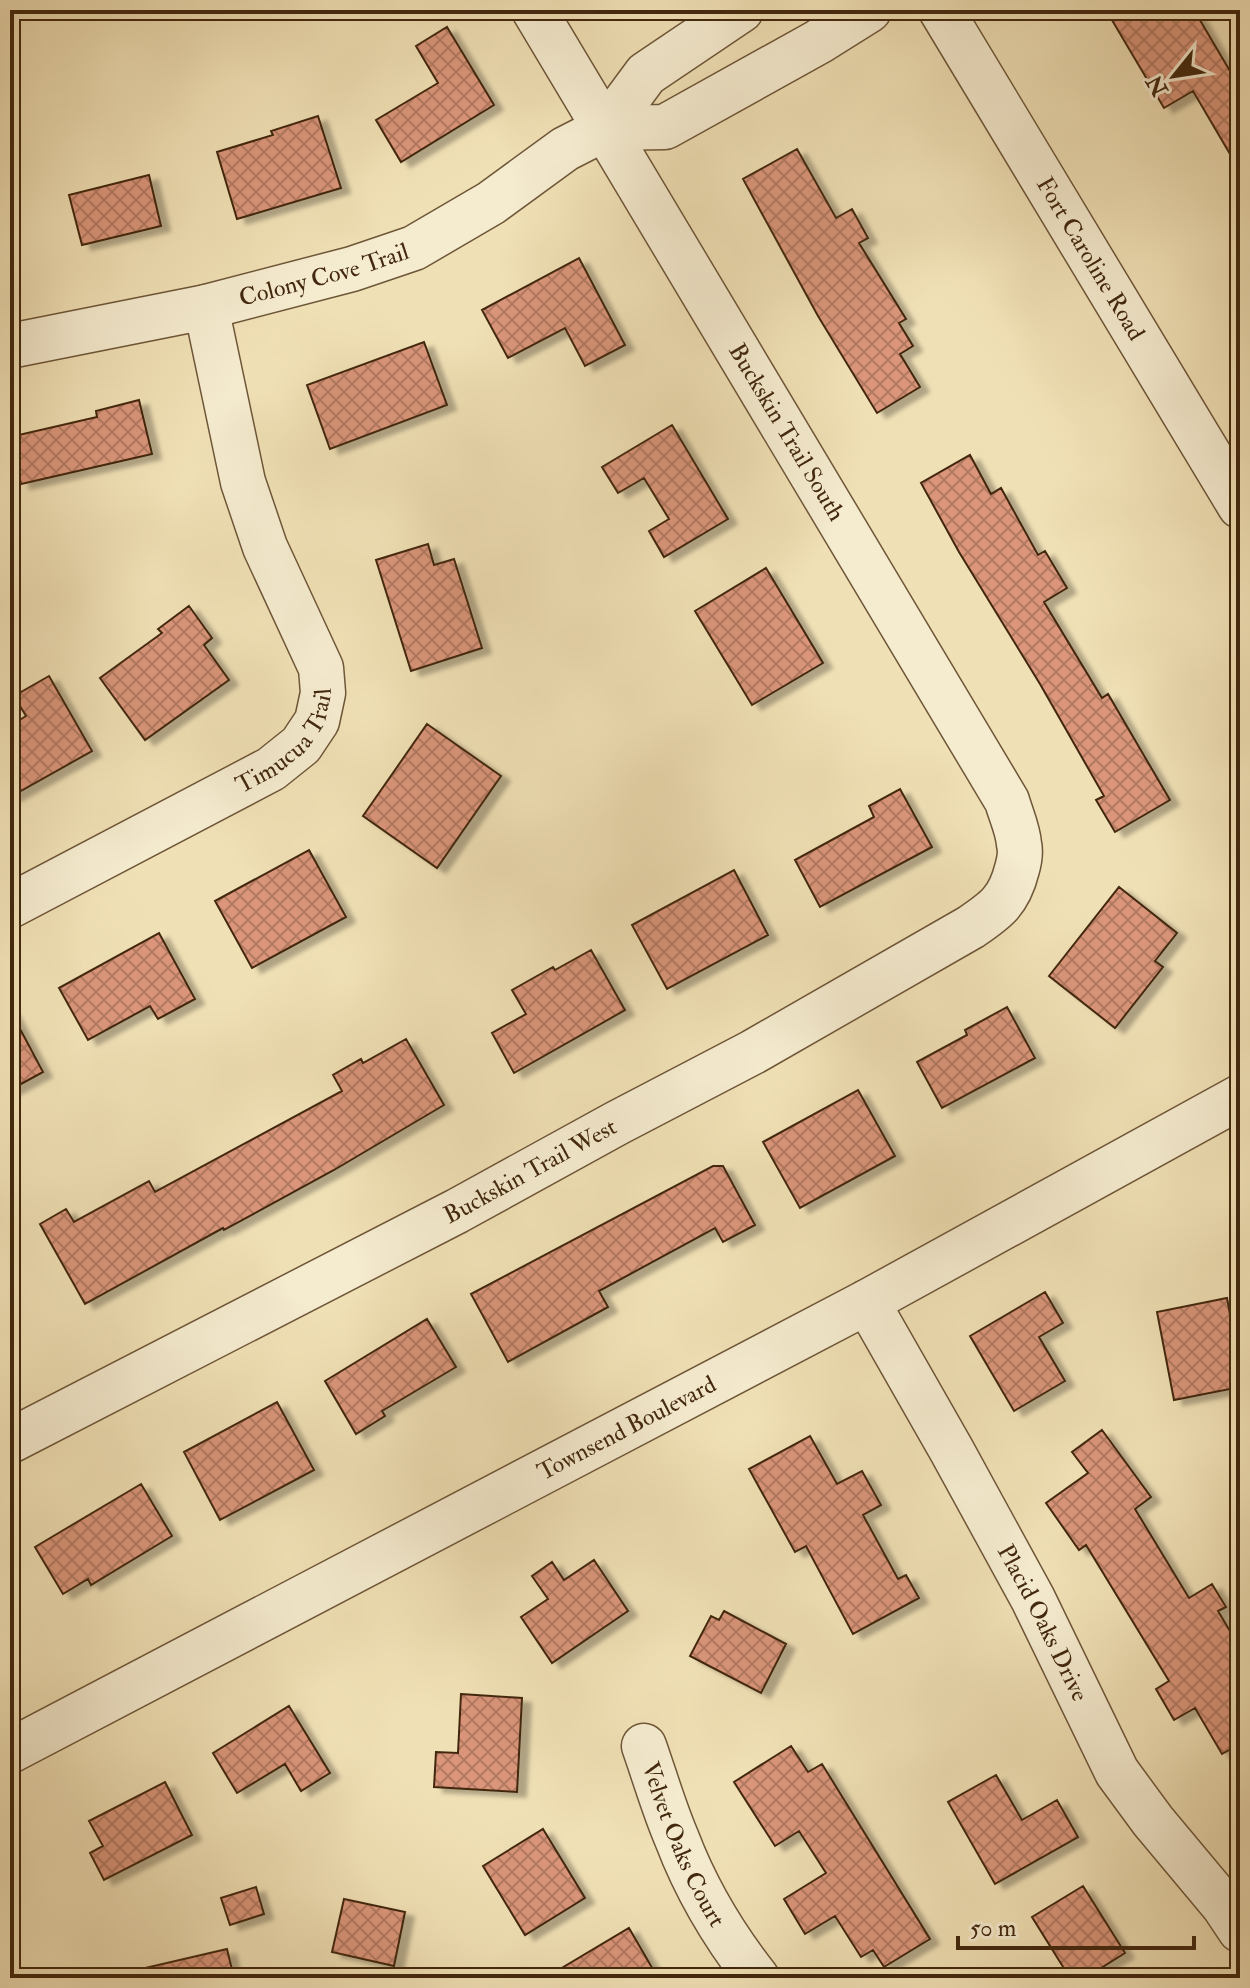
<svg xmlns="http://www.w3.org/2000/svg" width="1250" height="1988" font-family="'IM FELL Double Pica',serif">
<style>
.building{fill:url(#building-cross-hatch);stroke:#42280e;stroke-width:2;filter:url(#shadow)}
.lines{fill:none;stroke-linecap:round;stroke-linejoin:round}
.minor-casing{stroke:#6e5638;stroke-width:47}
.minor{stroke:#f5ebcf;stroke-width:44}
.labels{text-anchor:middle;stroke-width:8;stroke-linejoin:round;paint-order:stroke}
.street-label{font-size:24px;fill:#42280e;stroke:#f5ebcf}
</style>
<defs>
<pattern id="building-cross-hatch" width="8" height="8" patternUnits="userSpaceOnUse" patternTransform="scale(2)"><rect width="8" height="8" fill="#da957a"/><path d="M0 0l8 8M0 8l8-8" fill="none" stroke="#b27a62"/></pattern>
<filter id="shadow"><feDropShadow dx="9" dy="5" stdDeviation="2" flood-color="#0004"/></filter>
</defs>
<rect width="100%" height="100%" fill="#f0e0b5"/>
<filter id="stains"><feTurbulence type="fractalNoise" baseFrequency=".0025" numOctaves="4"/><feColorMatrix values="0 0 0 0 .2 0 0 0 0 .09 0 0 0 0 .02 0 0 0 .5 -.17"/></filter>
<radialGradient id="worn" r=".72"><stop offset=".6" stop-color="#630" stop-opacity="0"/><stop offset="1" stop-color="#630" stop-opacity=".3"/></radialGradient>
<!-- building -->
<path class="building" d="M1106,10H1194L1240,88V171L1193,91L1164,108Z
M447,27L494,105L401,162L376,120L438,83L416,46Z
M318,116L341,188L237,219L217,152L273,135L271,131Z
M797,149L836,218L852,209L868,238L859,243L906,319L899,323L913,346L900,354L920,387L877,413L818,316L743,179Z
M149,175L161,226L82,245L69,195Z
M579,258L625,345L585,366L565,328L508,358L482,310Z
M424,342L447,405L330,449L307,385Z
M139,400L152,454L21,484L10,437L97,417L96,411Z
M672,425L728,519L664,557L649,531L669,519L644,478L618,493L602,467Z
M970,455L991,494L1001,488L1038,555L1045,551L1067,588L1044,602L1102,698L1108,694L1170,800L1115,832L1096,800L1104,796L1040,684L959,552L921,483Z
M428,544L434,565L454,559L482,648L411,671L376,560Z
M766,568L823,663L752,705L695,611Z
M189,606L212,638L204,645L229,680L145,740L100,678L162,633L158,629Z
M49,676L92,751L10,797V726L26,716L14,696Z
M427,724L501,776L437,868L363,816Z
M900,789L932,847L820,907L795,860L874,817L869,806Z
M309,850L346,917L252,968L215,901Z
M734,870L768,935L667,989L632,925Z
M1119,887L1177,933L1155,961L1163,967L1115,1028L1049,976Z
M159,933L195,999L158,1019L150,1006L88,1040L59,988Z
M591,950L625,1010L514,1073L492,1033L526,1014L512,990L553,967L555,970Z
M1007,1007L1035,1058L942,1108L917,1062L967,1035L965,1030Z
M10,1010L43,1072L10,1090Z
M406,1039L444,1105L334,1170L224,1230L223,1228L85,1304L40,1224L66,1209L74,1222L149,1181L155,1192L342,1091L333,1075L361,1059L363,1063Z
M858,1090L895,1156L800,1208L763,1142Z
M713,1166H723L755,1225L723,1242L715,1228L599,1291L608,1307L508,1362L471,1294Z
M1045,1292L1063,1323L1039,1337L1065,1381L1014,1411L970,1336Z
M1227,1298L1237,1353L1240,1352V1387L1174,1400L1157,1312Z
M427,1319L456,1367L382,1411L385,1416L356,1434L325,1381Z
M277,1402L314,1470L220,1520L184,1452Z
M1102,1430L1151,1497L1135,1509L1189,1598L1212,1584L1226,1607L1218,1611L1240,1648V1744L1222,1754L1195,1708L1174,1720L1156,1689L1169,1681L1086,1545L1079,1550L1046,1503L1088,1473L1072,1452Z
M810,1436L837,1484L862,1471L881,1505L863,1515L898,1579L906,1575L919,1598L853,1634L806,1546L795,1552L749,1469Z
M141,1484L172,1536L91,1585L88,1579L63,1594L35,1547Z
M594,1560L628,1611L552,1663L521,1617L548,1599L532,1576L552,1562L564,1580Z
M724,1611L786,1644L761,1693L690,1656L711,1616L719,1620Z
M461,1694L522,1698L517,1792L434,1787L436,1752L458,1753Z
M289,1706L330,1773L301,1791L285,1764L237,1793L213,1753Z
M791,1746L808,1772L822,1764L930,1939L884,1967L873,1950L861,1957L835,1916L805,1934L784,1899L826,1873L799,1831L775,1846L734,1782Z
M996,1775L1022,1820L1057,1800L1078,1837L995,1884L948,1802Z
M165,1782L192,1835L104,1880L90,1853L103,1846L89,1821Z
M543,1829L585,1898L525,1935L483,1866Z
M1083,1886L1125,1953L1085,1978H1070L1032,1917Z
M256,1887L264,1914L230,1925L221,1898Z
M344,1899L405,1912L394,1966L332,1952Z
M629,1928L658,1978H545Z
M227,1949L234,1978H146L145,1968Z"/>
<g class="lines">
<defs>
<g id="minor">
<path id="s1" d="M941,10L1240,506"/>
<path d="M606,128L665,127L818,42L869,10"/>
<path id="s2" d="M10,346L206,307L352,269L414,248L491,203L565,149L606,128L646,74L741,10"/>
<path id="s3" d="M10,906L271,769L301,745L317,721L323,693L321,668L265,547L243,482L206,307"/>
<path id="s4" d="M867,1302L952,1451L1033,1599L1117,1772L1153,1821L1224,1906L1240,1930"/>
<path id="s5" d="M10,1441L457,1211L617,1123L753,1052L971,927C996,910 1009,901 1017,869C1019,862 1021,852 1019,844C1018,830 1011,815 1007,801L534,10"/>
<path id="s6" d="M644,1746C655,1777 664,1809 677,1839C696,1889 724,1936 757,1978"/>
<path id="s7" d="M10,1751L867,1302L1240,1097"/>
</g>
</defs>
<!-- minor casing -->
<use href="#minor" class="minor-casing"/>
<!-- minor -->
<use href="#minor" class="minor"/>
</g>
<g class="labels">
<!-- street labels -->
<g class="street-label">
<text dy="8" stroke="none"><textPath href="#s1" startOffset="290">Fort Caroline Road</textPath></text>
<text dy="8" stroke="none"><textPath href="#s2" startOffset="322">Colony Cove Trail</textPath></text>
<text transform="translate(787 432) rotate(59)" y="8">Buckskin Trail South</text>
<text dy="8" stroke="none"><textPath href="#s3" startOffset="326">Timucua Trail</textPath></text>
<text dy="8" stroke="none"><textPath href="#s5" startOffset="586">Buckskin Trail West</textPath></text>
<text dy="8" stroke="none"><textPath href="#s7" startOffset="696">Townsend Boulevard</textPath></text>
<text dy="8" stroke="none"><textPath href="#s4" startOffset="366">Placid Oaks Drive</textPath></text>
<text dy="8" stroke="none"><textPath href="#s6" startOffset="106">Velvet Oaks Court</textPath></text>
</g>
</g>
<!-- margin -->
<rect width="1250" height="1988" fill="none" stroke="#f0e0b5" stroke-width="40"/>
<rect x="12" y="12" width="1226" height="1964" fill="none" stroke="#42280e" stroke-width="4"/>
<rect x="20" y="20" width="1210" height="1948" fill="none" stroke="#42280e" stroke-width="2"/>
<!-- north arrow -->
<g transform="translate(1174 76) rotate(240)" stroke="#f5ebcf" stroke-width="6" paint-order="stroke">
<path d="M0-6L14 30L0 20L-14 30Z" fill="#42280e"/>
<text y="-12" font-size="22" font-weight="bold" text-anchor="middle" fill="#42280e">N</text>
</g>
<!-- scale -->
<path d="M958 1936v12h236v-12" fill="none" stroke="#42280e" stroke-width="4"/>
<text x="970" y="1936" font-size="24" fill="#42280e" stroke="#f5ebcf" stroke-width="6" paint-order="stroke">50 m</text>
<rect width="100%" height="100%" filter="url(#stains)"/>
<rect width="100%" height="100%" fill="url(#worn)"/>
</svg>
